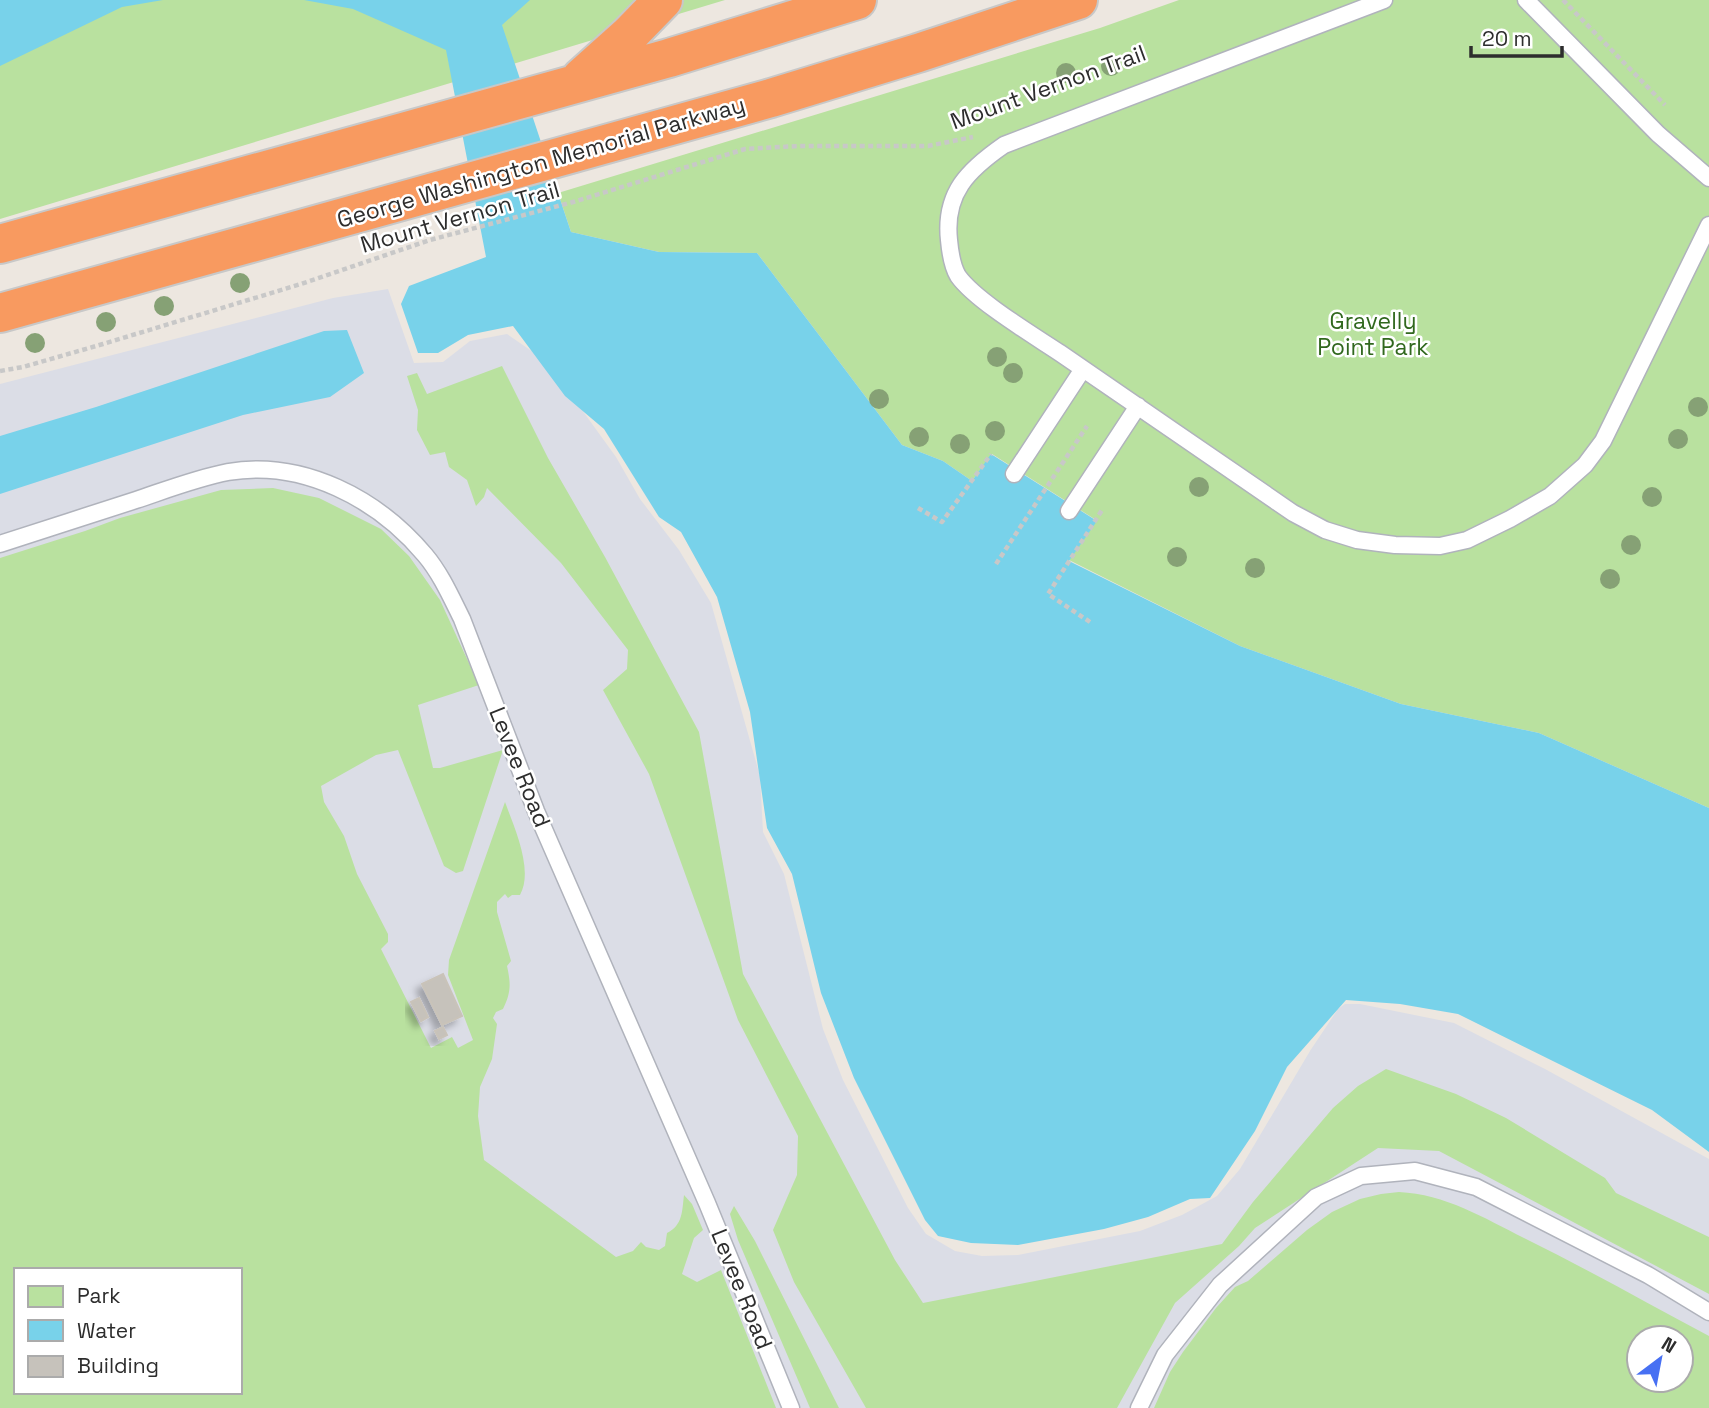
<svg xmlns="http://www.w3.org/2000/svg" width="1709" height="1408" font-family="'Space Grotesk',sans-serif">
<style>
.airport{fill:#dbdde6;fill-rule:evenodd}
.green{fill:#b9e19f;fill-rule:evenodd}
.water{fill:#78d2ea}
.building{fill:#c6c2bb;stroke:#c9c3b9;stroke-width:2;filter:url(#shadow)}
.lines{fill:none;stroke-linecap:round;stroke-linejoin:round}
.service-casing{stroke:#b0b3bc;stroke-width:19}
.motorway-casing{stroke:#c8c8c8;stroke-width:42}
.path{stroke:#c8c8c8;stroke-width:4.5;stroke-dasharray:5 3.5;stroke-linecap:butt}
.service{stroke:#fff;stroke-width:16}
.motorway{stroke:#f89a60;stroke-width:38}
.tree{fill:#86a175}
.labels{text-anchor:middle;stroke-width:5;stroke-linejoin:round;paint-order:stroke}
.street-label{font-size:23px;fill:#2d2d2d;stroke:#fff}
.park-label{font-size:23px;fill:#31681e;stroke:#fff}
</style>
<defs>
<filter id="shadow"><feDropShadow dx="-6" dy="6" stdDeviation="3.5" flood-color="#0004"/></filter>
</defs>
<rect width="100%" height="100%" fill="#ede7e0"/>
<!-- airport -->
<path class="airport" d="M388,289L414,363L443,362L470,341L507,334L533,352L569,392L616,457L640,499L679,550L711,603L760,776L763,832L784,874L823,1029L843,1080L908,1208L926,1234L955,1251L982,1256L1018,1255L1140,1231L1182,1215L1217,1196L1240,1169L1310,1051L1338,1009L1345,1004H1360L1454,1023L1545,1069L1709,1159V1408H0V384L333,298ZM16,1270H240V1392H16ZM1639,1338H1681V1380H1639Z"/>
<!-- green -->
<path class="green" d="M0,0H725L0,219Z
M1179,0H1709V808L1539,733L1401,704L1240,646L1069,560L1096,520L992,454L972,481L943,461L902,445L757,253L659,252L571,232L558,193L1100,28Z
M502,366L548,458L605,557L699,732L743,974L895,1260L923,1303L1222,1244L1253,1202L1333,1108L1358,1086L1386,1069L1456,1094L1506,1118L1605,1178L1616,1193L1709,1237V1294L1439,1151L1378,1148L1255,1228L1239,1246L1175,1303L1117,1408H866L794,1282L773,1230L797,1175L798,1136L738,1020L649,774L603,690L627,669L628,650L561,563L487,488L484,497L476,506L467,480L449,467L445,452L430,455L417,430L418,410L407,376L417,373L427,394Z
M273,488L319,498L381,529L409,556L440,600L479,685L418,705L433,768H440L503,750L463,871L456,873L444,866L398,750L376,755L321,786L324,802L344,836L357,874L388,934V942L381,949L431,1048L452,1037L458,1048L473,1040L448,975L449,960L505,802C514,827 534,870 520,895H512L508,898L505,894L497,902V912L511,961L507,966C511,984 511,993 503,1009L496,1012L493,1018L497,1024L492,1059L480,1087L478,1116L484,1160L616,1257L633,1251L641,1242L646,1247L659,1250L665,1246L667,1233C683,1225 682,1211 684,1195L692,1204L703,1230L694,1238L682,1274L697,1282L721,1270L776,1408H0V558L85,531L120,518L221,490ZM16,1270H240V1392H16Z
M1399,1192C1445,1194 1484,1218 1524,1238C1587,1269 1647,1303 1709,1336V1408H1154L1170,1372L1183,1352L1216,1308L1235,1287L1248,1281L1307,1230L1332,1212L1360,1199L1381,1194ZM1639,1338H1681V1380H1639Z
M734,1206L755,1241L839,1408H810L738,1240L730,1214Z"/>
<!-- water -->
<path class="water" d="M0,0H163L122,7L0,66Z
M304,0H530L502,25L571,232L659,252L757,253L902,445L943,461L972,481L991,454L1097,521L1069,561L1240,646L1401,704L1539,733L1709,808V1152L1652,1110L1458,1014L1400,1004L1346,1000L1287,1067L1255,1131L1210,1198L1190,1199L1148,1217L1104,1229L1018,1245L971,1243L938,1236L925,1220L854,1078L821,993L792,874L767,828L750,712L717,597L681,532L659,517L604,429L565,396L513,326L468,335L438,353H418L401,304L409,286L486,257L446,50L353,9Z
M347,330L364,373L330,397L243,415L0,494V436L96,407L324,331Z"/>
<!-- building -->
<path class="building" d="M443,974L462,1016L442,1025L422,984Z
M419,998L428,1017L421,1021L411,1002Z
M443,1027L447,1035L439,1039L435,1031Z"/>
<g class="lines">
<defs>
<path id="service" d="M1384,0L1004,145C968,170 944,193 949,240C950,251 952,266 958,276C976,301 1033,335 1060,353C1138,406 1215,460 1293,513L1325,530L1357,540L1395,545L1440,546L1467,540L1510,519L1550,496L1585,465L1603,441L1709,225
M1526,0L1658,134L1709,178
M1014,474L1083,369
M1069,511L1138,406
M0,544C45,529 91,515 136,500C166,490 197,478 228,472C303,459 378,499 425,555C441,574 451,597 462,619L536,811L707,1203L791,1408
M1139,1408L1165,1355L1220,1285L1316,1197L1361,1176L1415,1171L1476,1187L1648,1275L1709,1312"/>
<path id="motorway" d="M581,78L629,35L663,0
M0,244L669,58L857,0
M0,313L771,98L918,53L1078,0"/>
</defs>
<!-- service casing -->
<use href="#service" class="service-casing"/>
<!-- motorway casing -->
<use href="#motorway" class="motorway-casing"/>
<!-- path -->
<path class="path" d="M1563,0L1665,105
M0,371L23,367L103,344L301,284L430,240L573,202L745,149L799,146H928L973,137
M918,508L942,522L991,454
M996,564L1087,426
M1090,622L1048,594L1102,510"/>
<!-- service -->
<use href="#service" class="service"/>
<!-- motorway -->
<use href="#motorway" class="motorway"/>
</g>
<!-- trees -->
<g class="tree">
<circle cx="1111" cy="66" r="10"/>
<circle cx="1066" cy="73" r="10"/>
<circle cx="240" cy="283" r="10"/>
<circle cx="164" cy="306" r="10"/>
<circle cx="106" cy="322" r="10"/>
<circle cx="35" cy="343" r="10"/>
<circle cx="997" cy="357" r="10"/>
<circle cx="1013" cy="373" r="10"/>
<circle cx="879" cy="399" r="10"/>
<circle cx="1698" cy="407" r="10"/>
<circle cx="995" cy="431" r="10"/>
<circle cx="919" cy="437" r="10"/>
<circle cx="1678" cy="439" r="10"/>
<circle cx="960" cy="444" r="10"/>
<circle cx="1199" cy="487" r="10"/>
<circle cx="1652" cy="497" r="10"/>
<circle cx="1631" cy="545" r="10"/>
<circle cx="1177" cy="557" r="10"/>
<circle cx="1255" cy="568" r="10"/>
<circle cx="1610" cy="579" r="10"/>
</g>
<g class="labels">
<!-- street labels -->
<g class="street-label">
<text transform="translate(1048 87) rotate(-20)" y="8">Mount Vernon Trail</text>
<text transform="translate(541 162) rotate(-16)" y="8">George Washington Memorial Parkway</text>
<text transform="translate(460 217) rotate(-16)" y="8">Mount Vernon Trail</text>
<text transform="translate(520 767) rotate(68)" y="8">Levee Road</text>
<text transform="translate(742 1289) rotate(68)" y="8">Levee Road</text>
</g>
<!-- park labels -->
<g class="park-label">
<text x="1373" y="329">Gravelly<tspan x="1373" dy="26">Point Park</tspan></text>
</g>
</g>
<!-- legend -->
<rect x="14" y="1268" width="228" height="126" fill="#ffffff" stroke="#ababab" stroke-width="2"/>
<rect x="28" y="1286" width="35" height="21" fill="#b9e19f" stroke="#ababab" stroke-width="2"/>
<text x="77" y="1303" font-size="21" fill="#2d2d2d">Park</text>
<rect x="28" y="1320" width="35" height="21" fill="#78d2ea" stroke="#ababab" stroke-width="2"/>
<text x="77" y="1338" font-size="21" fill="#2d2d2d">Water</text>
<rect x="28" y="1356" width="35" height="21" fill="#c6c2bb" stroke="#ababab" stroke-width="2"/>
<text x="77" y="1373" font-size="21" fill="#2d2d2d">Building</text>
<!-- north arrow -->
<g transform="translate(1660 1359) rotate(32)"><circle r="33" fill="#ffffff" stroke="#ababab" stroke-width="2"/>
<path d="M0-5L12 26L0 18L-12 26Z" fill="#4770f3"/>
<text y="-10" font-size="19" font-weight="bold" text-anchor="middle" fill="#2d2d2d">N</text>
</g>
<!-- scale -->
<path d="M1471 46v10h91v-10" fill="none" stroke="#2d2d2d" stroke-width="3.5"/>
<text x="1482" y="46" font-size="21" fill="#2d2d2d" stroke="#ffffff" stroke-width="5" paint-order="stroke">20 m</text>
</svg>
